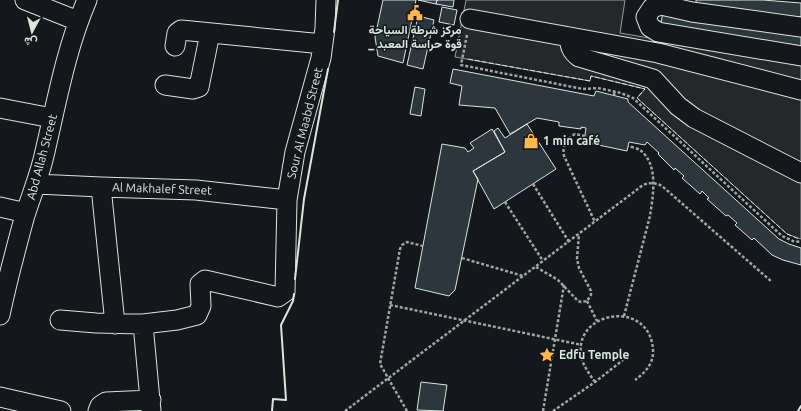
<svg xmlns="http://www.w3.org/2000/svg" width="801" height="411" font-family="Ubuntu,Vazirmatn,sans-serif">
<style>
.parking{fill:#24282b;stroke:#939e99}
.building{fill:#2c363c;stroke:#d8e6dc}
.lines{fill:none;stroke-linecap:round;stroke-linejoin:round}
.minor-casing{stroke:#d8e6dc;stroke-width:21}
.path{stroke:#9da8a2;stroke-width:2.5;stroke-dasharray:3 2;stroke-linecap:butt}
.minor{stroke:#14181c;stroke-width:19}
.fence{stroke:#d8e6dc;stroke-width:1;stroke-dasharray:5 2;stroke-linecap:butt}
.wall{stroke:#d8e6dc;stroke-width:2}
.labels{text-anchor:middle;stroke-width:3;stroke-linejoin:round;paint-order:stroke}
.poi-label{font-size:12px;font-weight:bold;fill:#d8e6dc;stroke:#14181c;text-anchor:start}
.street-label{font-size:12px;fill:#d8e6dc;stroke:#14181c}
</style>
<rect width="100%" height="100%" fill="#14181c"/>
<!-- parking -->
<path class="parking" d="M466,0H625L620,33L801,64V239L787,234L637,98L645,89L591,76L590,81L455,57Z"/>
<!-- building -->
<path class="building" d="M383,0H416L403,63L378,56L375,37Z
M418,0H437L436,4Z
M437,0H454L453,7L436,4Z
M696,0H763L801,3V17L696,10Z
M442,7L457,10L454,25L439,22Z
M663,10L801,31V46L661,25Z
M418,16L434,20L423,69L407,65Z
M453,69L594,96L596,91L628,99V102L779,239L789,244L801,248V265L783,260L772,255L754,238L752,240L735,225L737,223L728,215L726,216L707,199L709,198L702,191L700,194L682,178L684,176L675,168L674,170L658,154L659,153L647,142L645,145L629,142L627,151L584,142L586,128L581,127V129L559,126V122L537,118L510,134L495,108L459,105L462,86L450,83Z
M415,87L425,89L421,116L410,114Z
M527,124L556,169L494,209L473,171L505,152L494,131L498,128L505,138Z
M492,129L505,152L473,171L478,179L455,290L449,296L415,288L442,144L465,148L468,152L474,148L470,143Z
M421,382L447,385L443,411L417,410Z"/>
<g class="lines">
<defs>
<path id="minor" d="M25,0L78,21
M470,19L658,53L801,90
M801,27L692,12L661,5L652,8L646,17L650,27L658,32L801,56
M569,37C570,46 571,51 579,57L653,79L678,106L694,118L801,173
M175,46L177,33L181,30L323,44
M165,85L193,89L199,87L210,33
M0,108L52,118
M36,184L101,187L196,190L287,200
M101,187L115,324
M0,207L26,213
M0,315C7,281 16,248 25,215C31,197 38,179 43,160C56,106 65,51 87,0
M60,320L96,323L143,324
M0,397L61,411
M98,411L100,406L106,402L151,400
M151,411L143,324L177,320L197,315L201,306L200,284L205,280L274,296L278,297L285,292L287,200L295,152L321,58L325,28L326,0"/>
</defs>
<!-- minor casing -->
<use href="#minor" class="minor-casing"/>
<!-- path -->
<path class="path" d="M467,35L461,65L583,89L598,88L621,93L633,98L782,236L793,241L801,242
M614,95L615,91
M585,136L575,134C566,139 562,145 564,156L595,222
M533,184L569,242
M505,202L543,261
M462,258L523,276
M536,267L558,280L578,301L581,302L587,301L591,295V291L579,268L577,259L579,234
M587,301L597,321
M390,305L582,345
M624,316L650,216C653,196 659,164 640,150C637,148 631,147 628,146
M595,382C590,375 585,368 582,360C569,311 650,297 653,350C654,363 645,373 635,380
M345,411L643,185C650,182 656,183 662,186L772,282
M407,411L380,364L400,249L402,245L407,242L423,246
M543,411L564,285
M553,411L595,382L623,360"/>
<!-- minor -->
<use href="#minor" class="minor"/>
<!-- fence -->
<path class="fence" d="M468,59L590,81L591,76L645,89L637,98L787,234L799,239"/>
<!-- wall -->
<path class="wall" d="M334,32L338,0
M295,279L304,199L328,69
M272,411L273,399L286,400L281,325L293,301L294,294
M798,411L801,406"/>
</g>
<!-- icons -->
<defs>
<symbol id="civic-bare" viewBox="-9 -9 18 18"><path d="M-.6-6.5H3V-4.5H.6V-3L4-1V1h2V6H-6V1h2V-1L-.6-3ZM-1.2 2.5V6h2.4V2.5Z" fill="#ffb74d" stroke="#14181c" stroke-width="2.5" paint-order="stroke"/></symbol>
<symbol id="shop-bare" viewBox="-9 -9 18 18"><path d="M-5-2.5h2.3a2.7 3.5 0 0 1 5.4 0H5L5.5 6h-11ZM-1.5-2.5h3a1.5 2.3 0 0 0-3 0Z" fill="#ffb74d" stroke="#14181c" stroke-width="2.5" paint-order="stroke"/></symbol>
<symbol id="sight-bare" viewBox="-9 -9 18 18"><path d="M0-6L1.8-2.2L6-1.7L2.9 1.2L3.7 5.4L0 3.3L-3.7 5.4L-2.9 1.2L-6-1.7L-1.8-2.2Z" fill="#ffb74d" stroke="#14181c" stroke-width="2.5" paint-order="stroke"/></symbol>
</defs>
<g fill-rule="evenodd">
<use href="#civic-bare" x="404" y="2" width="22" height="22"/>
<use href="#shop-bare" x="520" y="130" width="22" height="22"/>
<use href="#sight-bare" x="536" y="344" width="22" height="22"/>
</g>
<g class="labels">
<!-- poi labels -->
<g class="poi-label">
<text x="415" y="34" text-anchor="middle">مركز شرطة السياحة<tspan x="415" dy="14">_ قوة حراسة المعبد</tspan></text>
<text x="543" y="145">1 min café</text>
<text x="559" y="359">Edfu Temple</text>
</g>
<!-- street labels -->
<g class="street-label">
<text transform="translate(305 123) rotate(-76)" y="4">Sour Al Maabd Street</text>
<text transform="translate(42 157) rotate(-75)" y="4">Abd Allah Street</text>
<text transform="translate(162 189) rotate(2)" y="4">Al Makhalef Street</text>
</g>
</g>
<!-- north arrow -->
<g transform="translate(32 32) rotate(187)" stroke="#14181c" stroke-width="3" paint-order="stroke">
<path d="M0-3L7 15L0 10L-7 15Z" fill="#d8e6dc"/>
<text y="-6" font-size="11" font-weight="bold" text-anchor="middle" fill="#d8e6dc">ش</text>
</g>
</svg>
